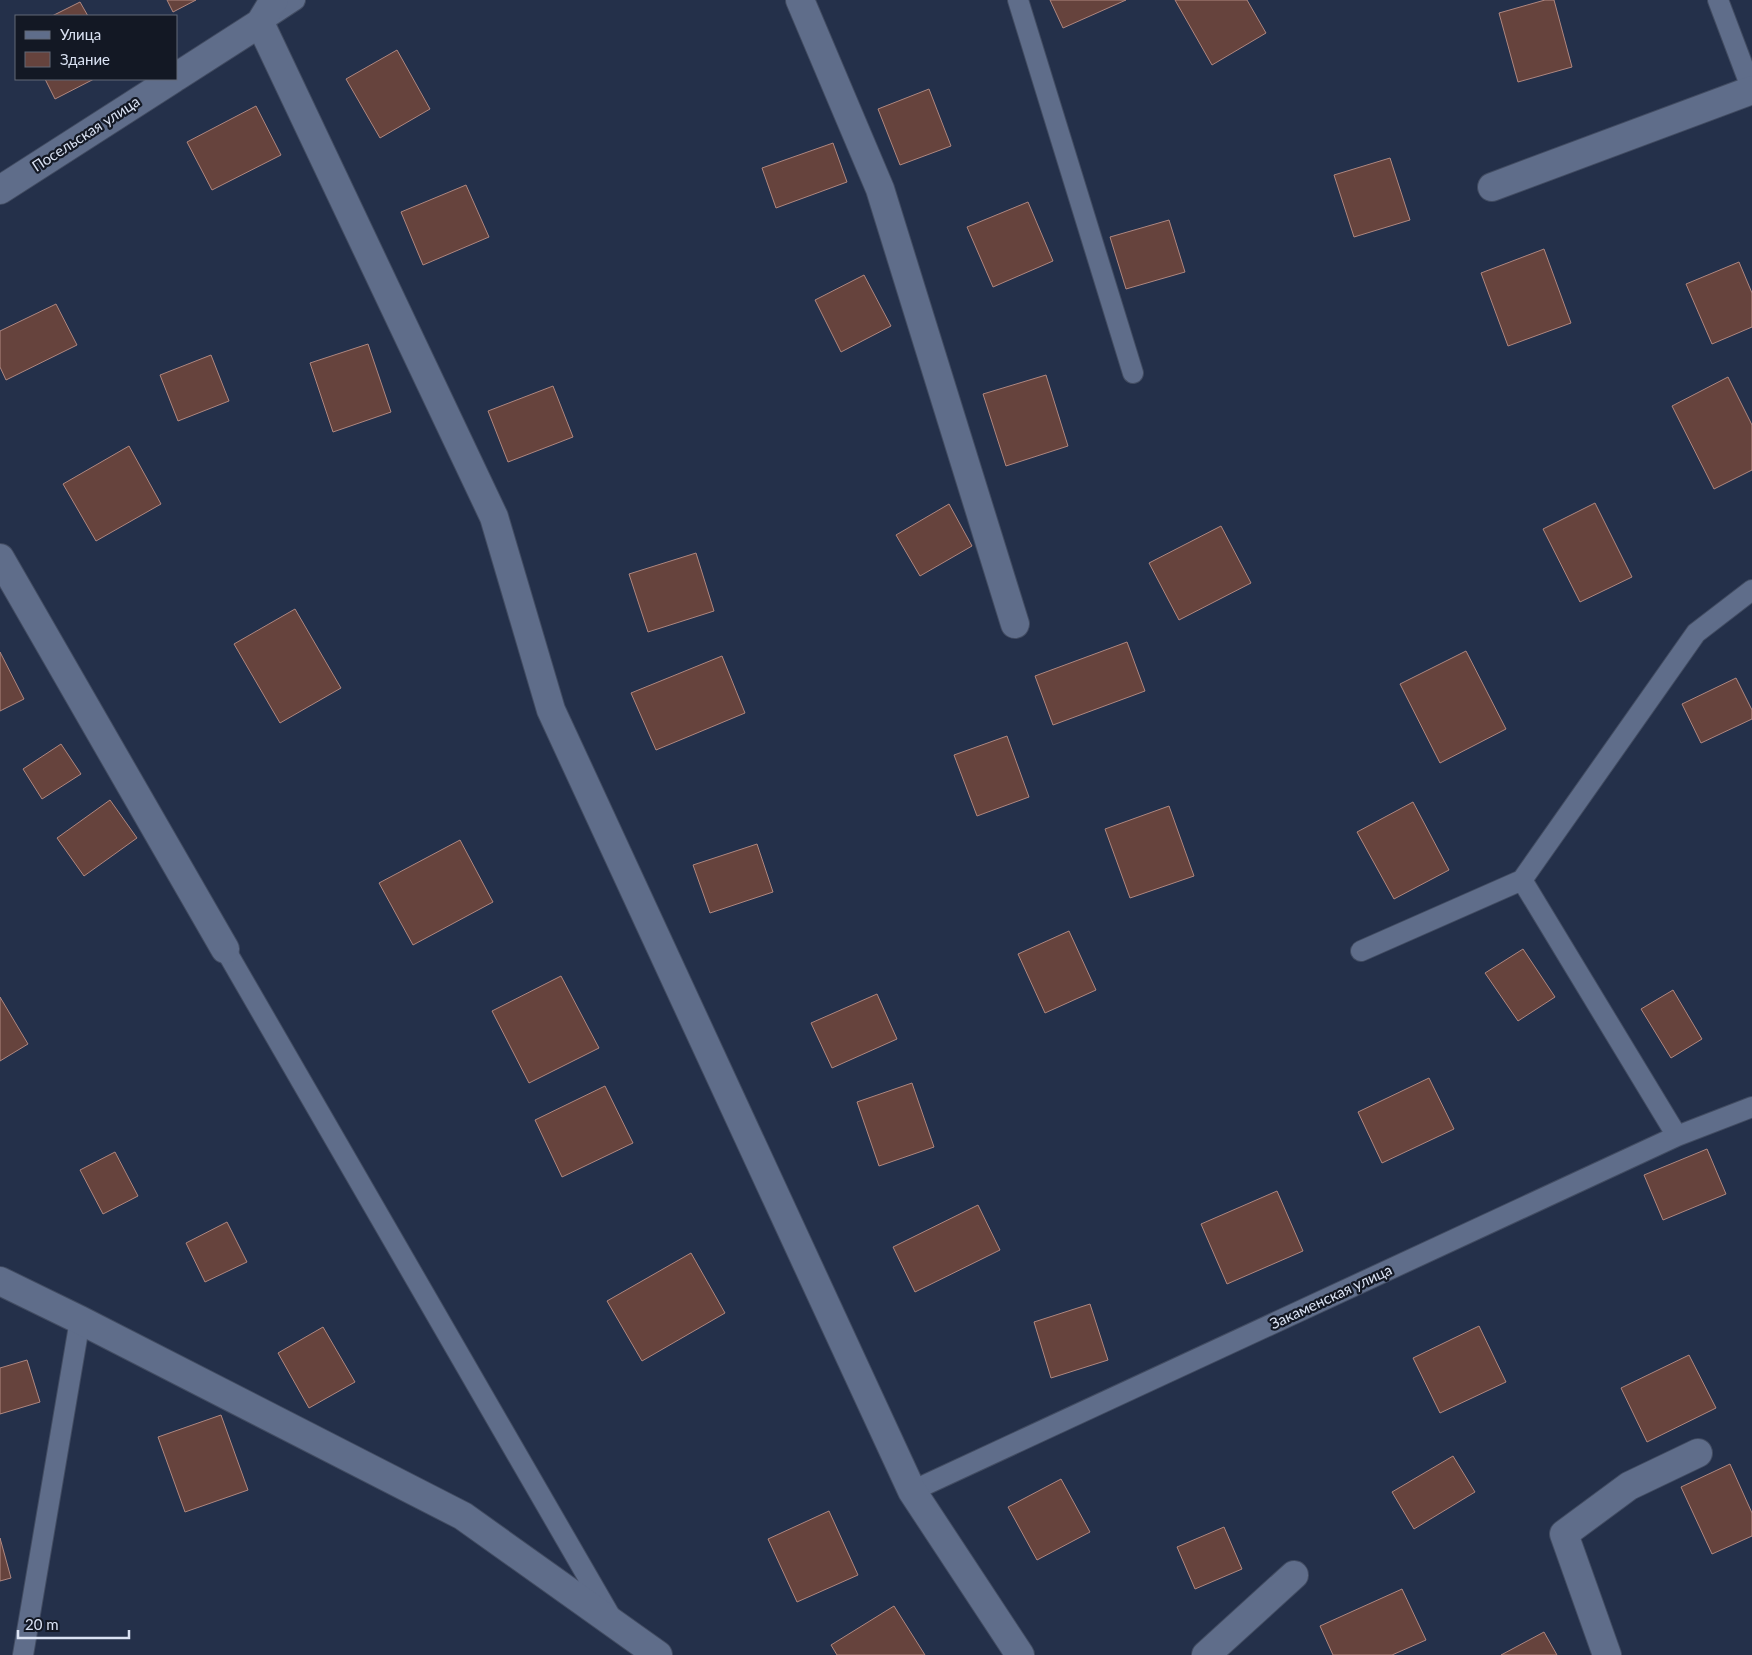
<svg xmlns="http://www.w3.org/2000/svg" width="1752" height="1655" font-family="Lato,sans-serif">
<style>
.building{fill:#66433d;stroke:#af8780}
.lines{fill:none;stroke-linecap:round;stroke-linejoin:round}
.service-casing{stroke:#424c62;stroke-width:22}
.minor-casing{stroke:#424c62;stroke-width:30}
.service{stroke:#5f6d8a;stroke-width:20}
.minor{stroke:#5f6d8a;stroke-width:28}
.labels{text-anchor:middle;stroke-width:4.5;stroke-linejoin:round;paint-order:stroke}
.street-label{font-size:15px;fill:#dae2f3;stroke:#131824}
</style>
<rect width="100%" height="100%" fill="#24304a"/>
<!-- building -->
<path class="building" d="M167,0H196L173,12Z
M1050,0H1126L1063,28Z
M1175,0H1247L1266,33L1212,65Z
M1545,0H1554L1572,67L1518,82L1499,13Z
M80,2L88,16H52Z
M397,50L430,109L380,138L346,79Z
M45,79H94L55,99Z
M929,89L951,146L900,165L878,109Z
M256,106L281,155L212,190L187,142Z
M833,143L847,182L776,208L762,168Z
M1390,158L1410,220L1354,237L1334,175Z
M466,185L489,237L423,265L401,212Z
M1028,202L1053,261L993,287L967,227Z
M1169,220L1185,272L1126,289L1110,237Z
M1544,249L1571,323L1508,346L1481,273Z
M1739,262L1752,293V327L1712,344L1686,284Z
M864,275L891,326L841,352L815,300Z
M56,304L77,345L6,380L0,367V331Z
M368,344L391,412L333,432L310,363Z
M211,355L229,401L178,421L160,375Z
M1046,375L1068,446L1006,466L983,394Z
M1728,377L1752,425V470L1714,489L1672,406Z
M553,386L573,437L508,462L488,411Z
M129,446L161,504L96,541L63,484Z
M1595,503L1632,577L1580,602L1543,529Z
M949,504L972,546L920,576L896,535Z
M1221,526L1251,583L1179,620L1149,563Z
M696,553L714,611L648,632L629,574Z
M295,609L341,688L280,723L234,644Z
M1127,642L1145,691L1053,725L1035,676Z
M1466,651L1506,729L1440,763L1400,684Z
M0,652L24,699L0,711Z
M722,656L745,713L656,750L631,693Z
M1736,678L1752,710V719L1701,743L1682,704Z
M1007,736L1029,797L977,816L954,755Z
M61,744L81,774L42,799L23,769Z
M110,800L137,838L84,876L57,838Z
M1413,802L1449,870L1394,899L1357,832Z
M1169,806L1194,876L1130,898L1105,829Z
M460,840L493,902L413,945L379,883Z
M757,844L773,892L710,913L693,865Z
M1069,931L1096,990L1045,1013L1018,954Z
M1523,949L1555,997L1518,1021L1485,973Z
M561,976L599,1048L529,1083L492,1011Z
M1673,990L1702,1039L1671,1058L1641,1009Z
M877,994L897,1039L832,1068L811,1023Z
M0,997L28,1044L0,1061Z
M1429,1078L1454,1129L1382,1163L1358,1112Z
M912,1083L934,1147L879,1166L857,1102Z
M605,1086L633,1143L562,1177L535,1120Z
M1707,1149L1726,1194L1663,1220L1644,1175Z
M115,1152L138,1196L103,1214L80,1170Z
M1277,1191L1303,1251L1227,1284L1201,1224Z
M978,1205L1000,1250L915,1292L893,1247Z
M227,1222L247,1262L205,1282L186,1243Z
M691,1253L725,1313L642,1361L607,1301Z
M1090,1304L1108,1360L1051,1378L1034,1322Z
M1479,1326L1506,1382L1440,1413L1413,1358Z
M323,1327L355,1382L309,1408L278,1353Z
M1689,1355L1716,1408L1647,1442L1621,1388Z
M27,1360L40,1402L0,1414V1368Z
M221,1415L248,1490L185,1512L158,1437Z
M1453,1456L1475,1492L1414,1529L1392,1492Z
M1730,1464L1752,1513V1536L1712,1554L1681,1487Z
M1061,1479L1090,1532L1037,1560L1008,1507Z
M829,1511L858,1575L797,1602L768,1539Z
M1224,1527L1242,1569L1195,1589L1177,1547Z
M0,1538L11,1578L0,1581Z
M1402,1589L1426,1640L1392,1655H1333L1320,1626Z
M894,1606L925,1655H837L831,1645Z
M1544,1632L1557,1655H1501Z"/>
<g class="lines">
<defs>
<path id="service" d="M1018,0L1133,373
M1718,0L1752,90
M263,21L295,0
M225,949L612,1619
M1361,951L1522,880
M1677,1136L1522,880L1696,633L1752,590
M912,1491L1677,1136L1752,1107
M23,1655L80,1320"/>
<path id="minor" d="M800,0L880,189L1015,624
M260,23L494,517L551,710L912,1491L1020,1655
M176,77L260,23L274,0
M1492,187L1752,90
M0,190L173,79
M0,558L225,949
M0,1281L80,1320L463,1516L658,1655
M1206,1655L1294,1575
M1607,1655L1564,1534L1629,1486L1698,1453"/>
</defs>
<!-- service casing -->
<use href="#service" class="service-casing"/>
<!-- minor casing -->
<use href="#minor" class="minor-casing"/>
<!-- service -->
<use href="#service" class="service"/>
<!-- minor -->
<use href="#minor" class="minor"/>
</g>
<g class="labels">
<!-- street labels -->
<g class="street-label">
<text transform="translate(86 134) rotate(-33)" y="5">Посельская улица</text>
<text transform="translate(1331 1297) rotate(-25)" y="5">Закаменская улица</text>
</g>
</g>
<!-- legend -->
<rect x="15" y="15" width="162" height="65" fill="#131824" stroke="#636977"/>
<rect x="25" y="31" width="25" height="8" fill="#5f6d8a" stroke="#636977"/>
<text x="60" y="40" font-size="15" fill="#dae2f3">Улица</text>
<rect x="25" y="52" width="25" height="15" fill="#66433d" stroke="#636977"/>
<text x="60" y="65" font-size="15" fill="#dae2f3">Здание</text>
<!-- scale -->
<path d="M18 1630v8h111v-8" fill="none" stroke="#dae2f3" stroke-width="2.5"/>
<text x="25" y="1630" font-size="15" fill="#dae2f3" stroke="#131824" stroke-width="4" paint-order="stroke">20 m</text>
</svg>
